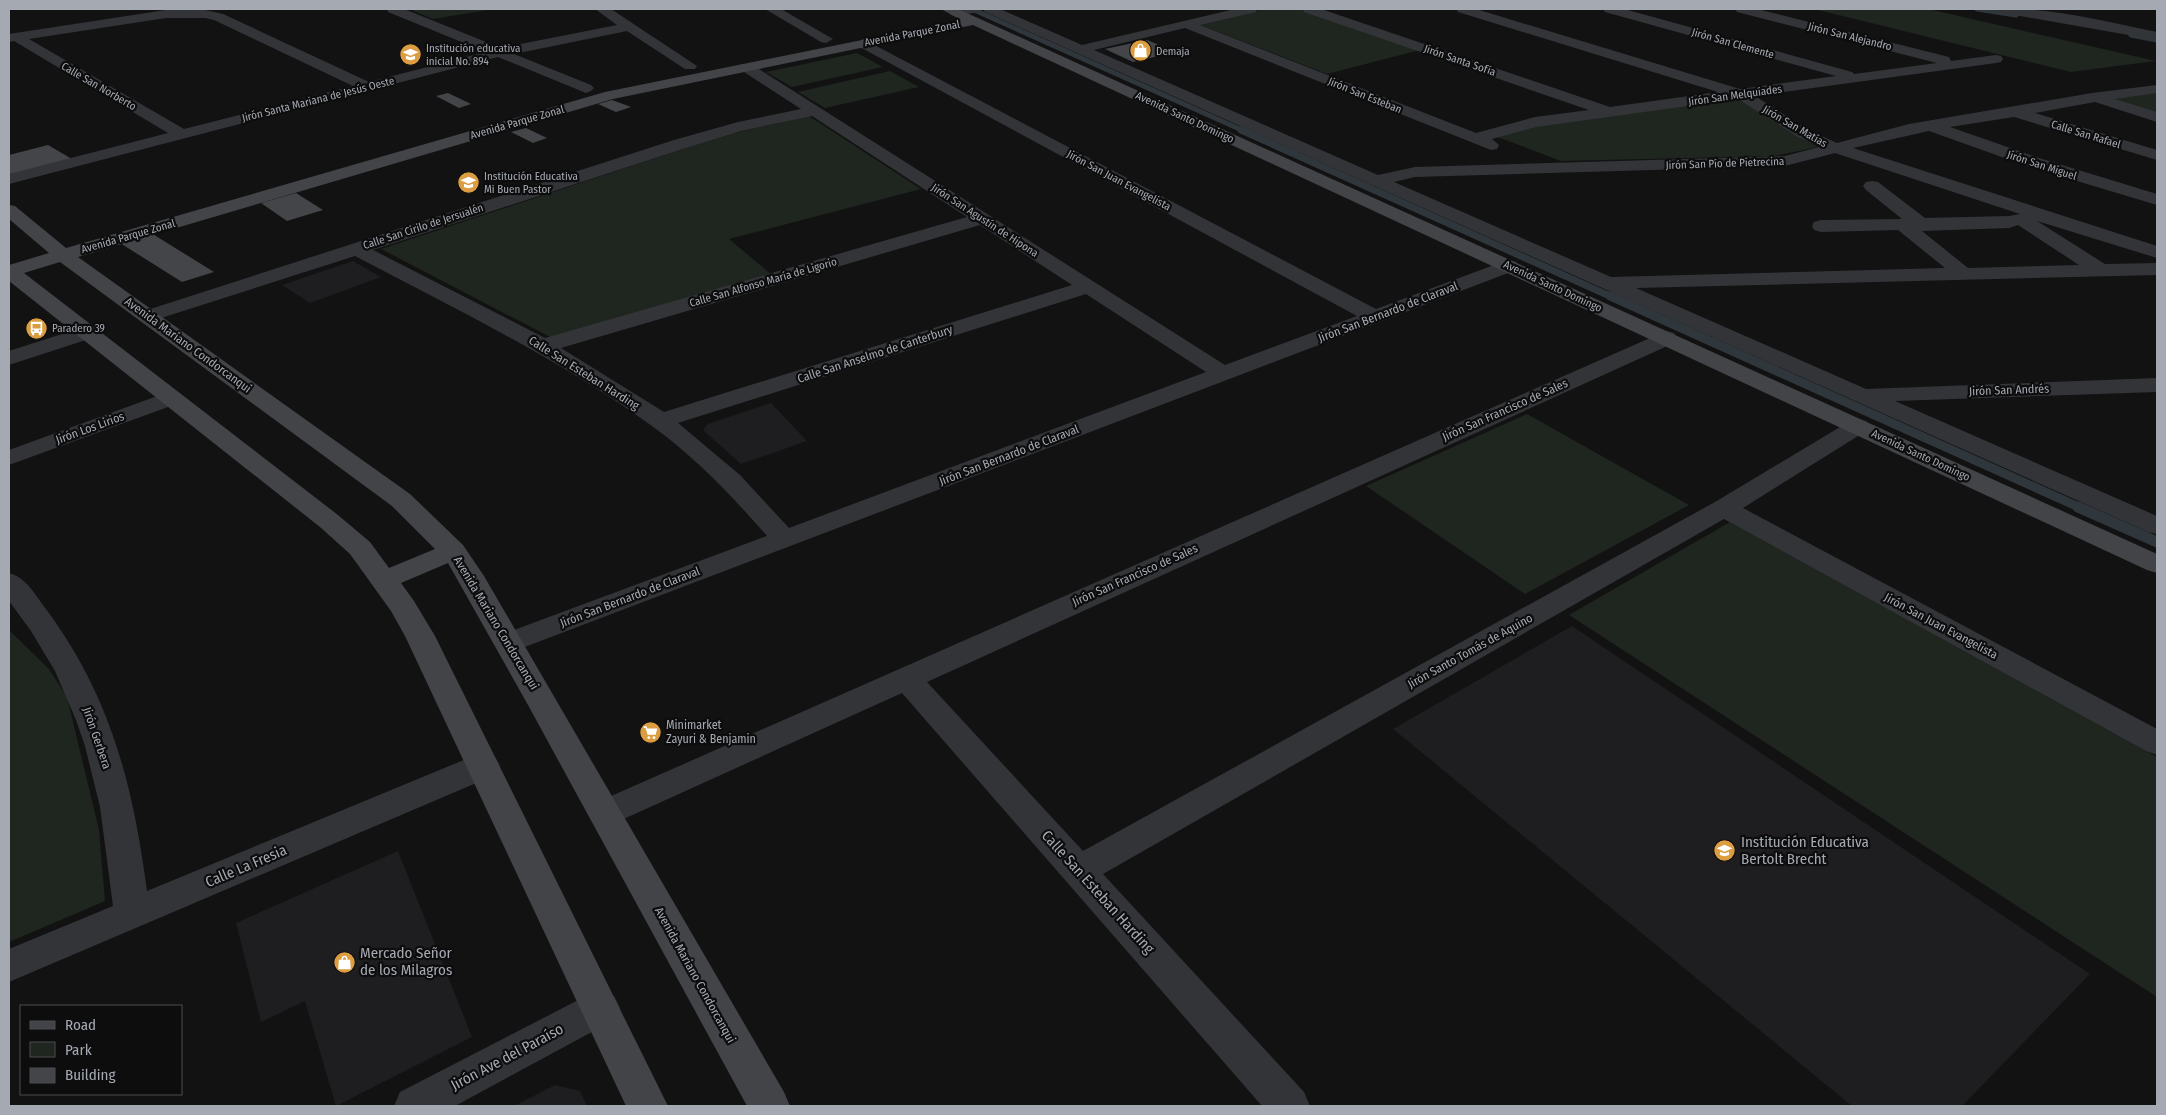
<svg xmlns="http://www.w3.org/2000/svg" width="2166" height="1115" font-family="'Fira Sans Condensed',sans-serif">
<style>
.built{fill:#1e1e20}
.green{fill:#1f251f}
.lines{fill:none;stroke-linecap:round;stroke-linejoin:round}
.stream-far3{stroke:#2f373c;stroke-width:5}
.stream-far2{stroke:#2f373c;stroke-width:7}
.stream-far1{stroke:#2f373c;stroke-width:9}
.stream{stroke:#2f373c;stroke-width:11}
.building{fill:#444548}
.minor{fill:#333438;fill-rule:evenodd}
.secondary{fill:#424448;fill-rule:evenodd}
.labels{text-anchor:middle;stroke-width:4.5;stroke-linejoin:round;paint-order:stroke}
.far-street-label{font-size:11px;fill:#a5aab2;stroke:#0d0d0e}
.far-poi-label{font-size:11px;fill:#a5aab2;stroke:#0d0d0e;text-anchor:start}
.street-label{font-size:12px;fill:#a5aab2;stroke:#0d0d0e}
.poi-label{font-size:12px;fill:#a5aab2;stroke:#0d0d0e;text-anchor:start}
.near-poi-label{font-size:15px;fill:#a5aab2;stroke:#0d0d0e;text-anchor:start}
.near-street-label{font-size:15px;fill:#a5aab2;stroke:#0d0d0e}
</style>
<rect width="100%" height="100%" fill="#121213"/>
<!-- built -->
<path class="built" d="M353,261L381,277L310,303L282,285Z
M771,403L807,441L741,464L703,430L708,424Z
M1572,626L2090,974L1962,1106H1852L1393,729Z
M398,851L472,1037L336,1106L305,1001L261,1022L236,923Z
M555,1085L580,1091L587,1106H514Z"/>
<!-- green -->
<path class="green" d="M409,9H494L433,19Z
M1265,9H1302L1420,50L1327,74L1198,24Z
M1814,9H1928L2156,61L2071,72Z
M857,53L883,67L792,87L766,72Z
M890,71L919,87L825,108L798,92Z
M2157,92V112L2110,99Z
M1737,97L1789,132L1818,147L1774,156L1561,161L1495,136L1530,126Z
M809,116L921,189L729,239L772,275L552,338L381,249L695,145L734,133Z
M1527,414L1689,505L1525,594L1366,486Z
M1730,522L2157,757V997L1569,615Z
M9,630L49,669L67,697L99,830L105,901L9,942Z"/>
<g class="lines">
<!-- stream-far3 -->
<path class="stream-far3" d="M972,9L1244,131
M1977,9L2016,15
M2131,35L2157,40"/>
<!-- stream-far2 -->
<path class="stream-far2" d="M1241,130L1612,297"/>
<!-- stream-far1 -->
<path class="stream-far1" d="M1610,296L2081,508"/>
<!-- stream -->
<path class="stream" d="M2078,507L2157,542"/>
</g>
<!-- building -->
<path class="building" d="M1147,40L1176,52L1133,62L1105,49Z
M448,93L471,104L459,108L436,96Z
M612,100L631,107L616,112L598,104Z
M526,128L547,138L533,143L511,132Z
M48,145L72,159L9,176V155Z
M296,193L323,210L287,221L261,203Z
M151,233L214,272L182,282L120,243Z"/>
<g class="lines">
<!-- minor -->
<path class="minor" d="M387,9H404L501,48L617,25L595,9H611L697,66L695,69H685L627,31L514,54L591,85L594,88L591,91L586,93L498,57L9,184V174L168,133L14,41L9,42V34L166,10H205L223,14L369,82L486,52L388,12ZM166,18H205L214,20L353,86L184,129L29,39Z
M765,9H781L833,39L826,43L821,42Z
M951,9H981L979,12L956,16L951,15L949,12Z
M983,9H1000L1082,45L1235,9H1257L1256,12L1200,25L1476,133L1535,117L1589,110L1304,12L1303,9H1321L1610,107L1718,92L1458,12L1456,9H1476L1740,89L1836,76L1605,12L1603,9H1624L1852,72L1854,74L1937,63L1737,12L1735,9H1757L1949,57L1951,61L1996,55L2001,56L2003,59L2001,62L1996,63L1755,96L1808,130L1837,143L1909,124L2092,93L2157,85V93L2115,99L2157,112V122L2095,102L2035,113L2157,150V160L2014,117L1950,127L2039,158L2157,194V205L2027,166L1929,131L1853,148L2157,246V258L2037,221L2105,264L2157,263V275L1636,288L1866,389L2157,378V392L1895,401L2157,516V534L2148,532L985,12ZM1185,28L1491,150L1497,149L1499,145L1492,139L1536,127L1738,99L1796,136L1819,147L1785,156L1415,167L1378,175L1094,50ZM1835,153L2020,214L2009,216L1925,218L1878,182L1872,181L1866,182L1863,186L1866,190L1902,219L1821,220L1814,222L1812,226L1814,230L1821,232L1898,230L1945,268L1611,277L1394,182L1415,177L1785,166ZM2018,225L2079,265L1968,268L1922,231L2009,228Z
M1996,9C2046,6 2108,22 2157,32V40L2003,13Z
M863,39L1376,309L1502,262L1509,260L1516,262L1519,266L1516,270L1382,321L509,653L498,650L494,643L498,636L767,536C732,496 695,457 652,426C559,359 456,309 355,256L155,320L148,322L141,320L137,316L141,312L674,140L738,122L801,109L741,70L739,67L741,64H751L1225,365L1357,316L858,46L856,43ZM812,116L967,217L545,338L373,250L686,148L741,131ZM980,225L1072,285L664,412L561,348ZM1086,294L1206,372L789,528L740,475L678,423Z
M87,326L95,327L98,332L95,337L9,365V351Z
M1666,331L1674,333L1677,338L1674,343L927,682L1083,851L1715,502L1850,421L1858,419L1866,421L1870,426L1866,431L1743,508L2157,729V755L2146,751L1724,519L1103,874L1304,1092L1310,1106H1262L902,693L617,822L605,826L593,822L588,813L593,804Z
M171,391L179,393L183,398L179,403L9,465V450Z
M9,573C26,577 36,596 46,609C111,697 133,785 147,891L471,757L483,754L495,757L500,766L495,775L9,982V949L113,906L100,807L85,746L76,720L55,671L31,631L9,601Z
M600,991L614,996L620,1008L614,1020L455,1106H394L400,1092L586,996Z"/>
<!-- secondary -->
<path class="secondary" d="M941,9H958L2157,554V573L2147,570L973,25L613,99L78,257L410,494L463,545L484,576L784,1092L790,1106H747L528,705L448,563L401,583L414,601L435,636L668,1106H626L405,636L391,611L350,554L320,527L9,281V265L49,253L9,219V205L15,206L66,248L605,92L961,20ZM60,262L392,506L435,549L389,568L370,542L338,515L24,273Z"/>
</g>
<!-- icons -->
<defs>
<symbol id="shop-disc" viewBox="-11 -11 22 22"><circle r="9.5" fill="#dc9d41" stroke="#0d0d0e"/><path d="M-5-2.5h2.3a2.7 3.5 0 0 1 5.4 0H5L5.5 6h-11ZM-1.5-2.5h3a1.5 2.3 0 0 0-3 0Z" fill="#fff"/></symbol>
<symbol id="school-disc" viewBox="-11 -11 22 22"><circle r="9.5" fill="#dc9d41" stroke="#0d0d0e"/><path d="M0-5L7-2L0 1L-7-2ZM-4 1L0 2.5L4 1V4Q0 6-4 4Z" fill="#fff"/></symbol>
<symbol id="bus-disc" viewBox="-11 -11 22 22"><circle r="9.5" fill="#dc9d41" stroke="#0d0d0e"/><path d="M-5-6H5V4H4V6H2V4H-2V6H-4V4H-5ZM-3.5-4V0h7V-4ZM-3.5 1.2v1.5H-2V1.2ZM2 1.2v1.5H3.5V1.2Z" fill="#fff"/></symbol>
<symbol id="supermarket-disc" viewBox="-11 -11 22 22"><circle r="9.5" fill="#dc9d41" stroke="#0d0d0e"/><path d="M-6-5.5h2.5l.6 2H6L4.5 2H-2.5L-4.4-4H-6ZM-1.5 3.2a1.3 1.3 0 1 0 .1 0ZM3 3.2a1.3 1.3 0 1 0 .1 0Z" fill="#fff"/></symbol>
</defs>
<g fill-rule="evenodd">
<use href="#shop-disc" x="1128" y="38" width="25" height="25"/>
<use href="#school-disc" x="398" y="42" width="25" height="25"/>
<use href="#school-disc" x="456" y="170" width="25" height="25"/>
<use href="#bus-disc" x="24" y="316" width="25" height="25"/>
<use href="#supermarket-disc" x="638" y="720" width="25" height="25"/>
<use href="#school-disc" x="1712" y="838" width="25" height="25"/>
<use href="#shop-disc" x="332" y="950" width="25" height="25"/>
</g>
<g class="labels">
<!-- far-street labels -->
<g class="far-street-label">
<text transform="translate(912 33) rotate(-11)" y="4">Avenida Parque Zonal</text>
<text transform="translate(1850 36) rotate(14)" y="4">Jirón San Alejandro</text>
<text transform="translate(1733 43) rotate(16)" y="4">Jirón San Clemente</text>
<text transform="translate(1460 60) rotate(19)" y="4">Jirón Santa Sofía</text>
<text transform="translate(99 86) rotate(30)" y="4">Calle San Norberto</text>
<text transform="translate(1365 95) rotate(22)" y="4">Jirón San Esteban</text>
<text transform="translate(1735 95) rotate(-8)" y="4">Jirón San Melquíades</text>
<text transform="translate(318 99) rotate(-14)" y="4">Jirón Santa Mariana de Jesús Oeste</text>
<text transform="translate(1185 117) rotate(25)" y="4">Avenida Santo Domingo</text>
<text transform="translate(517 122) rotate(-16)" y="4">Avenida Parque Zonal</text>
<text transform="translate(1795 126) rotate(30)" y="4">Jirón San Matías</text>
<text transform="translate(2086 134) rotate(17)" y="4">Calle San Rafael</text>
<text transform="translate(1725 163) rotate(-2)" y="4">Jirón San Pío de Pietrecina</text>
<text transform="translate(2042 165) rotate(18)" y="4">Jirón San Miguel</text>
<text transform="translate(1119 180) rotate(28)" y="4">Jirón San Juan Evangelista</text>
<text transform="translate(985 220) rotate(33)" y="4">Jirón San Agustín de Hipona</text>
<text transform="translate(423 226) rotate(-18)" y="4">Calle San Cirilo de Jersualén</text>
<text transform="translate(128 236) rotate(-16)" y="4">Avenida Parque Zonal</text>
<text transform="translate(763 282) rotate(-16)" y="4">Calle San Alfonso María de Ligorio</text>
<text transform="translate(1553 286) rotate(25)" y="4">Avenida Santo Domingo</text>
<text transform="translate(1921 455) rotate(25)" y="4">Avenida Santo Domingo</text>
</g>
<!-- far-poi labels -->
<g class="far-poi-label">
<text x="426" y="52">Institución educativa<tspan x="426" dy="13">inicial No. 894</tspan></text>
<text x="1156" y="55">Demaja</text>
<text x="484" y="180">Institución Educativa<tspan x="484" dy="13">Mi Buen Pastor</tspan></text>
<text x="52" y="332">Paradero 39</text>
</g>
<!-- street labels -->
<g class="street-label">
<text transform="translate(1388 312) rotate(-21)" y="4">Jirón San Bernardo de Claraval</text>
<text transform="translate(188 345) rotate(36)" y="4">Avenida Mariano Condorcanqui</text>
<text transform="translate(875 354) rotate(-18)" y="4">Calle San Anselmo de Canterbury</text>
<text transform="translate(584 373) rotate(32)" y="4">Calle San Esteban Harding</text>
<text transform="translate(2009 390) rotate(-2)" y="4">Jirón San Andrés</text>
<text transform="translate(1505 410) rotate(-24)" y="4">Jirón San Francisco de Sales</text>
<text transform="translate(90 428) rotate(-20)" y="4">Jirón Los Lirios</text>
<text transform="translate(1009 455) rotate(-21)" y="4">Jirón San Bernardo de Claraval</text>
<text transform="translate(1135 575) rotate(-24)" y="4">Jirón San Francisco de Sales</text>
<text transform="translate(630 597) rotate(-21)" y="4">Jirón San Bernardo de Claraval</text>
<text transform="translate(496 623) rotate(59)" y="4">Avenida Mariano Condorcanqui</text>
<text transform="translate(1941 626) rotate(28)" y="4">Jirón San Juan Evangelista</text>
<text transform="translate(1470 651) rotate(-29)" y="4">Jirón Santo Tomás de Aquino</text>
<text transform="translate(97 738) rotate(71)" y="4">Jirón Gerbera</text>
<text transform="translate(695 975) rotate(61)" y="4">Avenida Mariano Condorcanqui</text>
</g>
<!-- poi labels -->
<g class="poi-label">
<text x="666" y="729">Minimarket<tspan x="666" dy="14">Zayuri &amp; Benjamin</tspan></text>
</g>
<!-- near-poi labels -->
<g class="near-poi-label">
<text x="1741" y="847">Institución Educativa<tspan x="1741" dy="17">Bertolt Brecht</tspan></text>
<text x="360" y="958">Mercado Señor<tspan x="360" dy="17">de los Milagros</tspan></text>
</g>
<!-- near-street labels -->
<g class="near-street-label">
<text transform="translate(246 866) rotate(-23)" y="5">Calle La Fresia</text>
<text transform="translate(1098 892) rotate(48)" y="5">Calle San Esteban Harding</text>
<text transform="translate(507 1057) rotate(-28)" y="5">Jirón Ave del Paraíso</text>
</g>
</g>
<!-- border -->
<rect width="2166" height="1115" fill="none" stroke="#a5aab2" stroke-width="20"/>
<!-- legend -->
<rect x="20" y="1005" width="162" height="90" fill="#0d0d0e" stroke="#4a4c50"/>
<rect x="30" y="1021" width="25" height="8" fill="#424448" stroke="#4a4c50"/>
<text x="65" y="1030" font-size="15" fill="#a5aab2">Road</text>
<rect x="30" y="1042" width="25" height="15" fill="#1f251f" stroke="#4a4c50"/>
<text x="65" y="1055" font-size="15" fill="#a5aab2">Park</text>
<rect x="30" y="1068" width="25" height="15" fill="#444548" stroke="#4a4c50"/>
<text x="65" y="1080" font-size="15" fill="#a5aab2">Building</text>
</svg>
